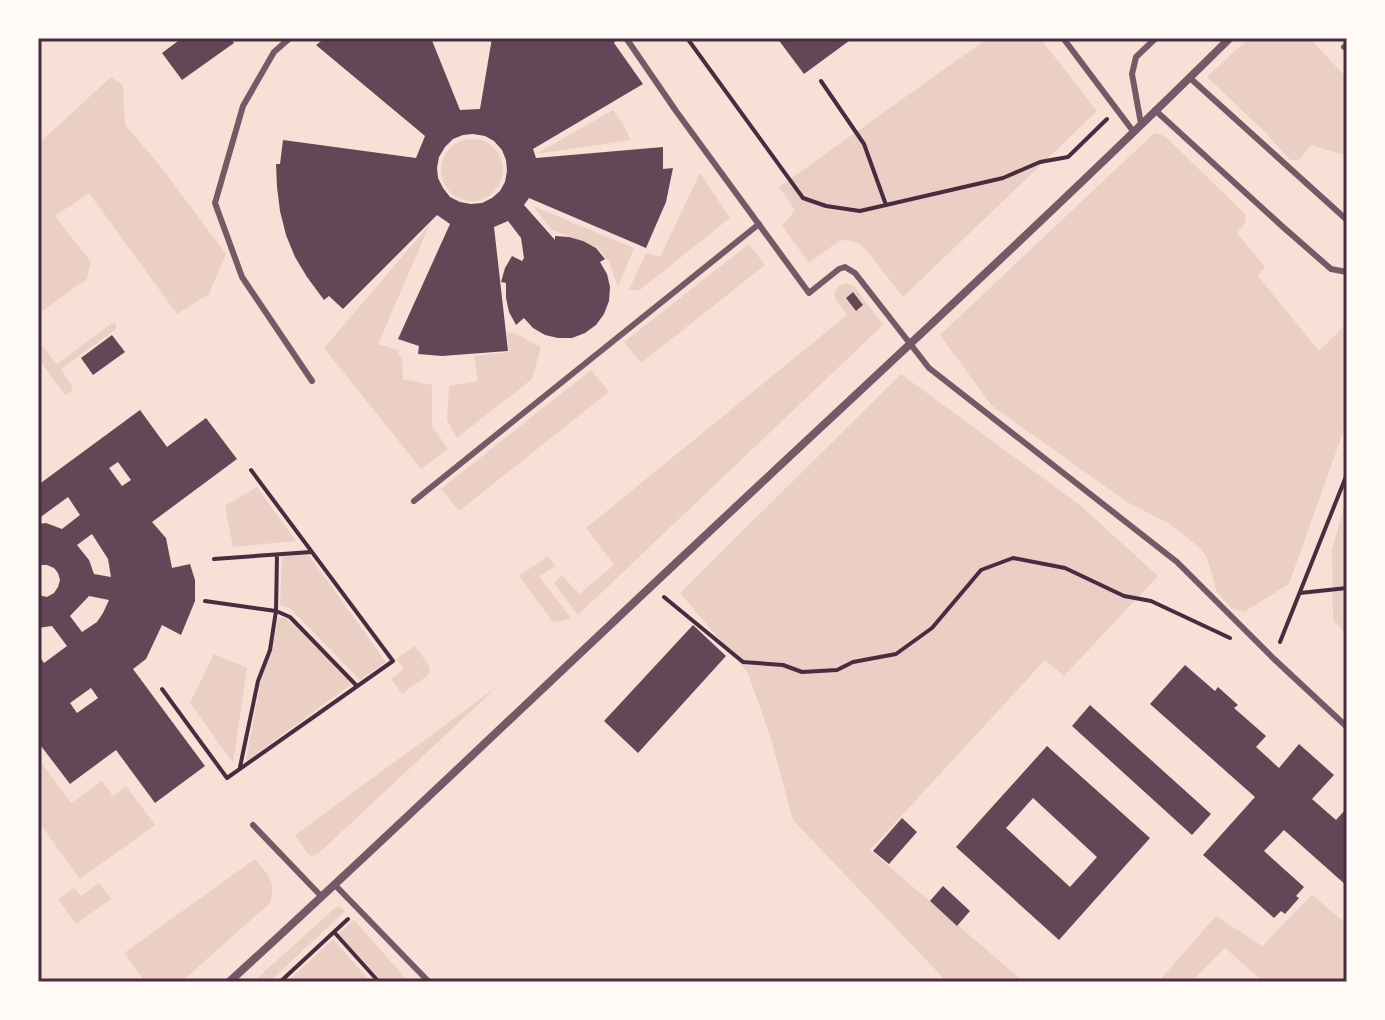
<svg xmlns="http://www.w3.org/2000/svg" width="1385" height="1020" font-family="'Libre Baskerville',serif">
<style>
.green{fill:#ebcfc5}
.building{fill:#644757;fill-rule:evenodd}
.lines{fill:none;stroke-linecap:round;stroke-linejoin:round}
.path{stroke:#4a2c40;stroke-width:4}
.service{stroke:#755966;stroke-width:6}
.minor{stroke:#755966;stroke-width:8}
.neatline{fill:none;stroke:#4a2c40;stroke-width:3}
</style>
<rect width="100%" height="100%" fill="#f7e1d7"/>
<!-- green -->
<path class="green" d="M988,38H1040L1097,111L903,297L867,251L857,242L846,240L839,241L809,263L782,226L795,210L779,187Z
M1249,38H1309L1347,78V156L1311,145L1299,160H1290L1266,133L1207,77Z
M111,77L123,86L125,125L158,163L226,254L209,294L177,314L89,193L55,216L91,262L87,279L38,314V144Z
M613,110L625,127L630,140L536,154Z
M1157,133L1166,137L1246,215L1245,223L1237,233L1265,267L1258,276L1319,351L1347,323V421L1289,584L1244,612L1231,608L1217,592L1207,558L1201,549L1170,524L1127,502L992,406L940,335L1152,135Z
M441 170a31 31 0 1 1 62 0a31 31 0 1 1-62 0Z
M700,173L730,218L640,290H629L646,253L660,257Z
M533,206L634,248L618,287L609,262L597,247L552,230Z
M430,224L378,344L399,350L398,356L402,357L403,379L432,385V426L448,449L421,469L324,348Z
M749,244L765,265L641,363L624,342Z
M846,283L854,286L883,325L578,615L554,583L562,575L579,594L614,565L586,528L847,315L835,298V291L839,286Z
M112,323L116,324V329L61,369L72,386V391L65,395L38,358V348L43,347L57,364Z
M507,332C518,332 530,343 541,347L532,379L457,438L447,420L449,386L478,381L474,356L509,352Z
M591,370L609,392L459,511L441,489Z
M901,374L1081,506L1158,576L1064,676L1045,660L870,850L1024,982H947L793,820L771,739L748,673L680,593Z
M257,487L296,541L233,547L225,506Z
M1347,496V637L1333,619L1332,549Z
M307,553L386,662L360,680L290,608L280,605L282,556Z
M548,556L555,566L539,577L571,618L559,622L552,621L519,576Z
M278,618H286L353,683L246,761L262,674L274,640Z
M415,646L428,664L430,671L427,676L402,694L391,679L404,669L396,659Z
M214,654L247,668L233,763L190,703Z
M498,686L319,853L312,856L307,853L295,835Z
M38,758L71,803L102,781L113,796L126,786L155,825L80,879L38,821Z
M255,859C268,875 277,881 270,903L181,982H145L124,953Z
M99,883L111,899L76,924L58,899L74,888L81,896Z
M1312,895L1347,924V982H1264L1225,948L1191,982H1158L1216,916L1262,946Z
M336,907H340L345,911L269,982H253Z
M354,920L409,982H383L338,934Z
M333,939L371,982H287Z"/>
<!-- building -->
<path class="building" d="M182,38H230L234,43L182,80L162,53Z
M325,38H431L460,110L480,109L492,38H617L614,43L643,84L533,149L536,158L663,147V169L673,168L666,202L646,248L529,198L524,205L555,240V236L569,237L583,241L596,248L605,259L600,262L607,274L610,287L609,301L604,314L596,325L585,333L572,338H558L545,335L533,328L524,318L516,325L509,312L506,298V283L501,282L505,268L512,256L522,261L524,258L521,238L508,221L494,227L508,351L442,356L418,354L419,346L398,339L450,224L437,215L343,309L329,296L324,300L307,277L295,257L286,235L280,211L277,187L276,164H280L283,140L416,158L425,136L316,45ZM473,134L485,136L494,141L502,150L506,160L507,171L505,182L500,191L492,198L482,203L471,204L460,202L450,197L443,188L438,178L437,168L439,157L445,147L453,139L463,135Z
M777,38H853L804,74Z
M853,292L863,305L856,311L846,298Z
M112,335L125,352L93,375L81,358Z
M140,410L167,447L206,418L237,459L152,522L166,538L172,568L190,564L195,580V601L181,635L162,625L146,659L133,669L205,766L155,803L116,750L70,784L38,742V654L44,663L67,646L52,626L38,628V595L47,597L54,593L58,587L60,580L58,573L54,568L47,565H38V524L46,523L62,529L80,515L68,497L38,519V485ZM118,462L131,480L122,486L109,468ZM92,534L108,559L111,577L94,574L89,560L77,545ZM89,596L109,600L103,613L97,622L82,632L70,616ZM91,688L98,698L77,713L70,703Z
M693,625L726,656L638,753L604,721Z
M1185,665L1215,691L1218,687L1238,705L1234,708L1266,736L1256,747L1279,768L1299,744L1334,775L1312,799L1336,820L1345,810L1347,811V886L1284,830L1264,851L1304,887L1296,896L1299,898L1285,914L1281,911L1274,918L1203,855L1255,797L1150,704Z
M1090,705L1211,814L1192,835L1072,726Z
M1047,746L1150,838L1059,940L956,847ZM1033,798L1097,857L1070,887L1006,828Z
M902,818L917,832L889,864L873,851Z
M943,886L970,911L957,926L930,901Z"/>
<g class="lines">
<!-- path -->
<path class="path" d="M687,38L803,198L826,206L860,211L1003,178L1040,162L1068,157L1107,119
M821,81L864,144L886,205
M214,559L311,552
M1300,593L1347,588
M664,597L743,662L783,665L802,672L837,670L853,662L896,654L932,628L981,570L1013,558L1065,568L1124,596L1151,601L1230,638
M205,601L276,611L290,617L356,685
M1280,642L1347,474
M162,689L227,778L393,661L251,470
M240,767L258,681L270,650L276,611L277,555
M334,932L379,982
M280,982L348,919"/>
<!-- service -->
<path class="service" d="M290,38L274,52L243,106L215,203L242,277L312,381
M626,38L676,111L809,293L839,269L845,267L855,273L929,368L1177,562L1273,658L1347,727
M1063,38L1133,131
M1344,47L1347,44
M1190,78L1347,220
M1155,110L1283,227L1331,269L1347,272
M1141,124L1132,74L1136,57L1156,38
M414,501L759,224
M253,825L322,897
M335,885L429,982"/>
<!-- minor -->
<path class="minor" d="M229,982C386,839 538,692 693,547C873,378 1055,211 1230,38"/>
</g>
<!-- border -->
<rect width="1385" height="1020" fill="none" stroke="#fffaf5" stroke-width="80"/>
<rect x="40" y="40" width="1305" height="940" class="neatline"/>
</svg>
